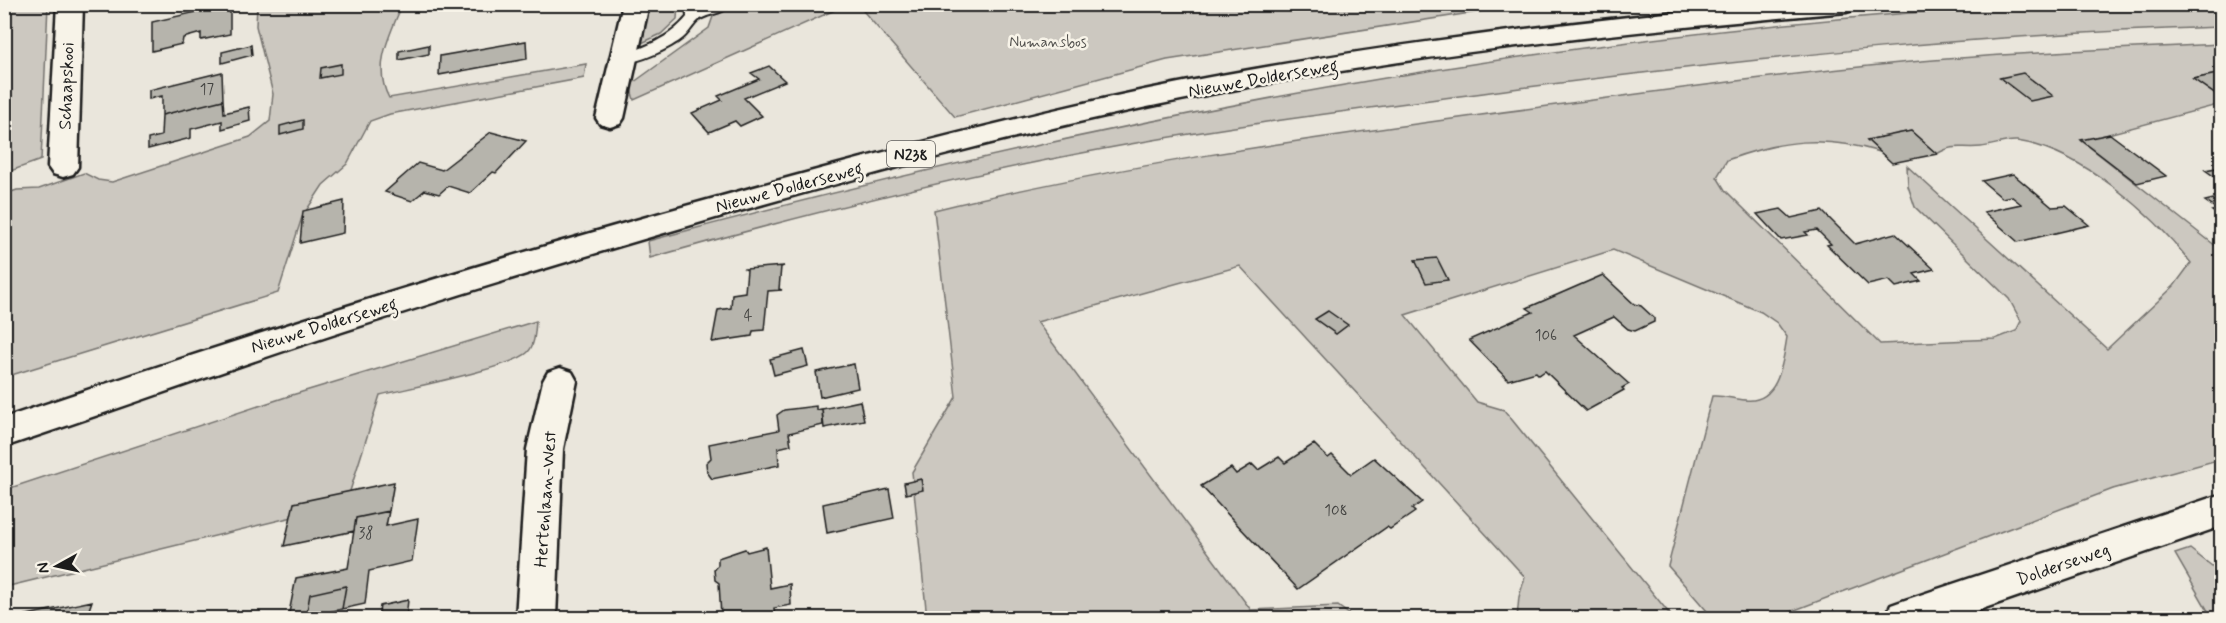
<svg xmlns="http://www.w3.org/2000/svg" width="2226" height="623" font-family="Mynerve,sans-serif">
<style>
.green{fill:#ccc8c0;stroke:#74726e;stroke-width:1.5;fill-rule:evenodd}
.building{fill:#b6b4ac;stroke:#1c1c1c;stroke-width:1.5}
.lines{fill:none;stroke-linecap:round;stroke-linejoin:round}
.service-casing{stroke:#1c1c1c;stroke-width:4}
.minor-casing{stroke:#1c1c1c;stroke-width:5}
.secondary-casing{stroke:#1c1c1c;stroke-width:5}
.primary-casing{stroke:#1c1c1c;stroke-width:5}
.service{fill:#f7f3e8;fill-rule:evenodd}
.minor{fill:#f7f3e8;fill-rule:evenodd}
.secondary{fill:#f7f3e8;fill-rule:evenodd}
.primary{fill:#f7f3e8;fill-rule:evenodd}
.labels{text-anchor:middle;stroke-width:5;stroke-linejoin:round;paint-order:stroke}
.far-park-label{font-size:15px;fill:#51504d;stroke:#f7f3e8}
.number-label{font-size:15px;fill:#424240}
.shield{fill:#f7f3e8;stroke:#5e5c59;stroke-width:1.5}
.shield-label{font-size:16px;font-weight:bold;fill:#1c1c1c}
.street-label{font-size:18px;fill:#1c1c1c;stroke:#f7f3e8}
</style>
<rect width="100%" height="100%" fill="#eae6dc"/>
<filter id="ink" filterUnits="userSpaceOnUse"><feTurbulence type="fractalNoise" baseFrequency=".0167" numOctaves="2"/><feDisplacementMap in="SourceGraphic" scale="12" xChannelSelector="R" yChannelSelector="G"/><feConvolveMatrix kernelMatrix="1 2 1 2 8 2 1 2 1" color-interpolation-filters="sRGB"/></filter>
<g filter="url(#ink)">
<!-- green -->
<path class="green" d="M4,5H48L41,160L5,173Z
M257,5H402C390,35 372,66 389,98L586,64L584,78L390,114L370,121L347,164L323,185L302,217L278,293L5,377V194L17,190L39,189L84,173L98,180L112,182L250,137L270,121L273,94L256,26Z
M646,5H678L677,19L661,34L631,48Z
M717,5H846L634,100L630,85L709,28Z
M858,5H1522L1167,60L955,117Z
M2029,5H2221V27C1986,34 1753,58 1520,88C1372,108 1224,125 1077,154C933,182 791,218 650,258L648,241C1100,119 1561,31 2029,5Z
M2221,44V77L2217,74L2193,79L2221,99V104L2082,141L2221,250V459L2113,489L1774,618H1713L1668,566L1712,396C1724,395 1733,399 1745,400C1779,404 1783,361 1787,337L1777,323L1761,312L1613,250L1405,315L1477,402L1504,410L1673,618H1517L1519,597L1525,577L1240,266L1037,322L1251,610L1338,606L1354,618H927L912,472L956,397L934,210C1114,166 1298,140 1481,115C1627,96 1774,74 1922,61C2021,52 2121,49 2221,44ZM1911,131L1937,154C1954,143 1961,149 1981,147C1992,146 2006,140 2017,141C2081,150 2153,214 2191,263L2174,286L2107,349L1907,166L1908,186L1915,207L2009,299L2021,321L2016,331L1995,339L1880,344L1725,190L1717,177L1727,160C1782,140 1823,135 1880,152L1867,140Z
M536,321C535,331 535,345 528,352C512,368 408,388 380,395L346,504L5,587L4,490L292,395Z
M2190,549L2221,573V618H2212L2175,554Z"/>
<!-- building -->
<path class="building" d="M201,4H236L237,10L230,12V34L201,40V33L183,38L182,44L152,51V22L201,11Z
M526,41L527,59L439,75L440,56Z
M251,45L252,55L222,63V52Z
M429,45V54L399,60V51Z
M341,64V74L320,78L321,68Z
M769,66L785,81L744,98L762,116L740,126L735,121L709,132L692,113L722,100L718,96L759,79L751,73Z
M222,72L223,100L162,115V96L149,99V90Z
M2023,73L2048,92L2053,96L2030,101L2000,78Z
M2217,74L2222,77V99L2193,79Z
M223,100L224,113L249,107L250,121L222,129V121L191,129V138L148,149V139L161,136L162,115Z
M303,120V129L280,135V126Z
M1911,131L1937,154L1892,163L1867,140Z
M491,132L526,141L496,173L493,172L470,193L448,186L439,194L425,190L412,201L385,192L418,163L442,170Z
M2110,134L2166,176L2137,183L2081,140Z
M2222,167V182L2205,170Z
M2013,174L2052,207L2066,206L2089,225L2018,242L1984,212L2021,204L2011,196L2002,198L1982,181Z
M2222,197V218L2212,211L2218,210L2205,201Z
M344,201L343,233L300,243L303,211Z
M1781,209L1791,218L1822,211L1855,244L1895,233L1934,269L1914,274L1921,281L1896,287L1889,280L1868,285L1827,245L1831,244L1817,230L1805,232L1808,235L1781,240L1757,214Z
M1437,258L1448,280L1426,283L1415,260Z
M784,266L781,267L779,289L782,290L768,291L764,330L753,331L752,336L712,342L718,310L731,308L732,294L745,292L747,270L745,269Z
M1603,275L1634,304L1641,306L1654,318V322L1635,331L1628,329L1614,317L1574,335L1629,384L1622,388L1624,390L1586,411L1545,371L1539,375L1536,372L1508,380L1469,340L1533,312L1527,308Z
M1328,311L1348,325L1336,334L1315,319Z
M804,350L808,366L774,375L770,359Z
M854,364L858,388L820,397L816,372Z
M860,401L864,420L824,428L822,409Z
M816,406V410L822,409L823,425L789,433L791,445L778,448L779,465L712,479L707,472L706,463L711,458L709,444L779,430L777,415L784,410Z
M1314,444L1328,458L1332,455L1351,474L1374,458L1422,502L1412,509L1415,512L1390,529L1387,527L1298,589L1201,486L1231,468L1236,474L1252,464L1258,470L1279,457L1285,463Z
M921,479L923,490L906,494L904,483Z
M394,482L389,511L356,518L354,531L284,546L294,503Z
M889,489L894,518L827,533L823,504Z
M389,511L386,526L418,519L412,561L369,571L365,604L342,609L346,586L310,594L306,617L288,618L296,578L348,568L356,518Z
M766,547L770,588L790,584L791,605L774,608L775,618L721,616L719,583L715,580L714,569L718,565V558L745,549L747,552Z
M346,586L342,609L306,617L310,594Z
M408,600L406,618H378L380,606Z
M92,601L86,618H13Z"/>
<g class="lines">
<defs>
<path id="service" d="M686,4H700V11L715,4H732C722,15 709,13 699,20C693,25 689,33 683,38C671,48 634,66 619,62L617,59L619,56C645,47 669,39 687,17Z"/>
<path id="minor" d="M57,4H83L78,167L73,174L63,177L53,174L48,167Z
M623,4H649L624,118L620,124L610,127L600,124L596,118Z
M560,368L572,372L577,381L563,449L556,618H516L527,449L543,381L548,372Z"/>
<path id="secondary" d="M2222,494V526L1956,618H1885L1891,605L1905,600Z"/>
<path id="primary" d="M1753,4H1859L1856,9L1847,12C1612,32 1378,58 1147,107C1013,135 881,171 750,208C597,252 444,298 293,348C197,380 101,415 4,447V418C242,337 481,262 722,196C862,157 1002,120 1144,90C1345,49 1549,24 1753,4Z"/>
</defs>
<!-- service casing -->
<use href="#service" class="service-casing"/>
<!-- minor casing -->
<use href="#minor" class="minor-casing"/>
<!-- secondary casing -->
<use href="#secondary" class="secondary-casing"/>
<!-- primary casing -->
<use href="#primary" class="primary-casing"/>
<!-- service -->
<use href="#service" class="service"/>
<!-- minor -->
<use href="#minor" class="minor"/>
<!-- secondary -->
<use href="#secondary" class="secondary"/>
<!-- primary -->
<use href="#primary" class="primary"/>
</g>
</g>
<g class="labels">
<!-- far-park labels -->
<g class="far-park-label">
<text x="1048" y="47">Numansbos</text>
</g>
<!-- number labels -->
<g class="number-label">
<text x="207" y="94">17</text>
<text x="748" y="320">4</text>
<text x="1546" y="340">106</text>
<text x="1336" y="515">108</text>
<text x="366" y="538">38</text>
</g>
<!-- shield labels -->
<rect class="shield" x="887" y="141" width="48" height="26" rx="4.5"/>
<g class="shield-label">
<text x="911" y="160">N238</text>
</g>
<!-- street labels -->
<g class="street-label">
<text transform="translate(1263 78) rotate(-10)" y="6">Nieuwe Dolderseweg</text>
<text transform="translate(66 86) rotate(-88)" y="6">Schaapskooi</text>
<text transform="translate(789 187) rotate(-15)" y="6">Nieuwe Dolderseweg</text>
<text transform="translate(324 325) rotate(-17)" y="6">Nieuwe Dolderseweg</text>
<text transform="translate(545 499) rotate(-86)" y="6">Hertenlaan-West</text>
<text transform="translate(2063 564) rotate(-19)" y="6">Dolderseweg</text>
</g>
</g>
<!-- margin -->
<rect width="2226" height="623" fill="none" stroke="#f7f3e8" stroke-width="24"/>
<rect x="12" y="12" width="2202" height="599" fill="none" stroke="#1c1c1c" stroke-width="2" filter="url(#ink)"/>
<!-- north arrow -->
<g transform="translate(57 566) rotate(262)" stroke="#f7f3e8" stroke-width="4.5" paint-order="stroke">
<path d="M0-4.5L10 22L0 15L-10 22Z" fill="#1c1c1c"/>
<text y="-9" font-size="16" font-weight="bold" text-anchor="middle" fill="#1c1c1c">N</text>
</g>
</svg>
